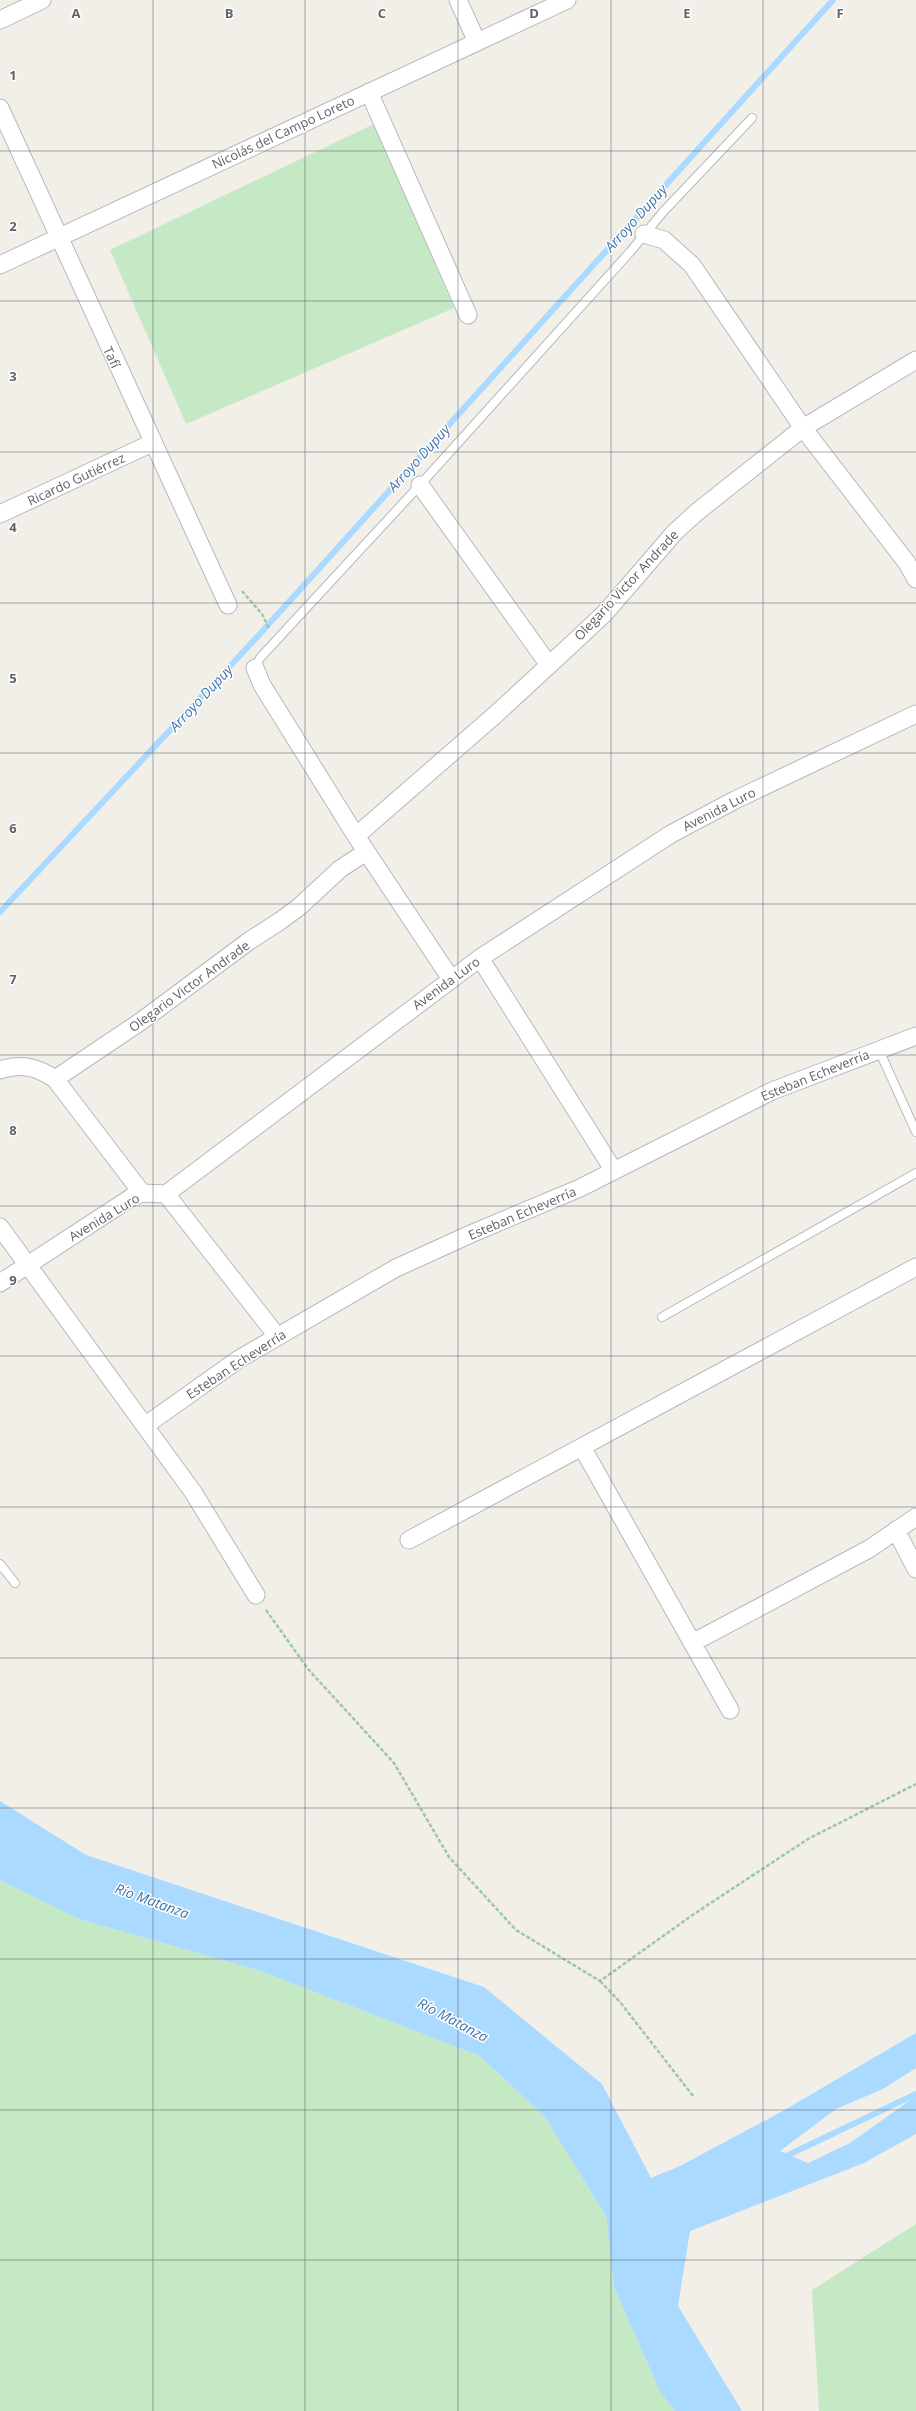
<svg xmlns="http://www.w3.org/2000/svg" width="916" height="2411" font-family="'Open Sans',sans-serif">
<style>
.green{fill:#c5e8c5}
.water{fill:#aadaff}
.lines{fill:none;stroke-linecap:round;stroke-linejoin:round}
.stream{stroke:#aadaff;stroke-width:6}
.lane-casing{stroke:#b5b8bc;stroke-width:10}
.street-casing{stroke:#b5b8bc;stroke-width:19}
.path{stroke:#9cc7a9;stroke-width:2.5;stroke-dasharray:4 2;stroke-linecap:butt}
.lane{stroke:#fff;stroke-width:8}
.street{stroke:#fff;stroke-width:17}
.grid{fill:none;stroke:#5f6368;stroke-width:1;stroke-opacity:0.55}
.labels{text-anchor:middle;stroke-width:3;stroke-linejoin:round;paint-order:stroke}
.street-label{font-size:13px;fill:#5f6368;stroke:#fff}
.water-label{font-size:14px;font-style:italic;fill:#4174aa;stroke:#fff}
.grid-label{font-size:13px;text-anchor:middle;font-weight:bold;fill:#5f6368;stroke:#fff;stroke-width:3;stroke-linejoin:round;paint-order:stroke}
</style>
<rect width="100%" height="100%" fill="#f1efe8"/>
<!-- green -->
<path class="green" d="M374,124L454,308L186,424L110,250Z
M0,1880L79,1919L258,1970L480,2056L545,2117L606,2216L614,2287L660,2392L675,2411H0Z
M916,2224V2411H819L812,2290Z"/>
<!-- water -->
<path class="water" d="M0,1801L86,1855L484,1987L602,2084L651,2178L680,2166L781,2112L916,2033V2068L883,2089L836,2109L780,2151L808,2163L850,2143L916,2096V2134L864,2163L690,2231L678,2306L742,2411H675L660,2392L614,2287L606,2216L545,2117L480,2056L258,1970L79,1919L0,1880Z"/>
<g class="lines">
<!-- stream -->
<path class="stream" d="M0,912L258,636L833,0
M782,2158L916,2094"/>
<defs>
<path id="lane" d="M255,668L260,658L420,485L630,252L663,212L752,118
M879,1050L916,1132
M662,1317L916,1173
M0,1564L15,1583"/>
<path id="street" d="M458,0L477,42
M0,20L42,0
M369,92L468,315
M0,108L228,605
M644,234L664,240L692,265L803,428L907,563L916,579
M0,265L567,0
M420,485L549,665
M0,514L152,443
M255,668L262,685L356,836L451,979
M356,836L495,715L573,643L605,613L675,532L697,512L803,428L916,360
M480,958L614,1171
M0,1070C21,1063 37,1067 55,1079L140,1022L249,941L280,921L299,907L340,869L366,852
M55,1079L142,1193
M166,1194L277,1336
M0,1227L193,1492L256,1595
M0,1283L132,1197L142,1193L166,1194L480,958L671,834L735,800L916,714
M146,1425L239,1359L396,1268L473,1233L580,1188L772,1091L916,1036
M582,1447L730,1710
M896,1530L916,1569
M409,1540L916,1267
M692,1643L869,1549L916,1517"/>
</defs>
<!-- lane casing -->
<use href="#lane" class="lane-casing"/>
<!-- street casing -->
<use href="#street" class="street-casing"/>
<!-- path -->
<path class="path" d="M242,591L262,614L269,628
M266,1610L308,1669L394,1763L449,1857L516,1930L600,1981L694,1914L808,1839L916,1784
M600,1981L620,2002L693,2096"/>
<!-- lane -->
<use href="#lane" class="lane"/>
<!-- street -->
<use href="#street" class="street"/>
</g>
<!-- grid -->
<path class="grid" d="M153,0V2411M305,0V2411M458,0V2411M611,0V2411M763,0V2411M0,151H916M0,301H916M0,452H916M0,603H916M0,753H916M0,904H916M0,1055H916M0,1206H916M0,1356H916M0,1507H916M0,1658H916M0,1808H916M0,1959H916M0,2110H916M0,2260H916"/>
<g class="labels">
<!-- street labels -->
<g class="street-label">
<text transform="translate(283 132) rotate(-25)" y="5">Nicolás del Campo Loreto</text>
<text transform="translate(112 357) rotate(65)" y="5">Tafí</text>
<text transform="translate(76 479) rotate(-25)" y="5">Ricardo Gutiérrez</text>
<text transform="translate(626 585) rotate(-47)" y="5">Olegario Victor Andrade</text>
<text transform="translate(719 809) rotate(-27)" y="5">Avenida Luro</text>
<text transform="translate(446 983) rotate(-36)" y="5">Avenida Luro</text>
<text transform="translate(189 986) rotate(-36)" y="5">Olegario Victor Andrade</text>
<text transform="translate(815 1075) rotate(-22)" y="5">Esteban Echeverría</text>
<text transform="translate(522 1213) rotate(-23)" y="5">Esteban Echeverría</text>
<text transform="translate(104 1217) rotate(-31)" y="5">Avenida Luro</text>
<text transform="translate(236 1364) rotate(-33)" y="5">Esteban Echeverría</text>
</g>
<!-- water labels -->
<g class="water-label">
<text transform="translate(636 218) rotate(-48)" y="5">Arroyo Dupuy</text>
<text transform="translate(419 458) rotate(-48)" y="5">Arroyo Dupuy</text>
<text transform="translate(201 698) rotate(-47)" y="5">Arroyo Dupuy</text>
<text transform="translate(152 1901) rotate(20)" y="5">Río Matanza</text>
<text transform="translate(453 2020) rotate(28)" y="5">Río Matanza</text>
</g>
</g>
<g class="grid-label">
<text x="76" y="18">A</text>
<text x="229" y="18">B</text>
<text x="382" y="18">C</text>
<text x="534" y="18">D</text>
<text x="687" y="18">E</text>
<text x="840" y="18">F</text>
<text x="13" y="80">1</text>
<text x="13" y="231">2</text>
<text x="13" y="381">3</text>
<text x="13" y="532">4</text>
<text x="13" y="683">5</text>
<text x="13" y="833">6</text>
<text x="13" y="984">7</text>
<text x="13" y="1135">8</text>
<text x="13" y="1285">9</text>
</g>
</svg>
